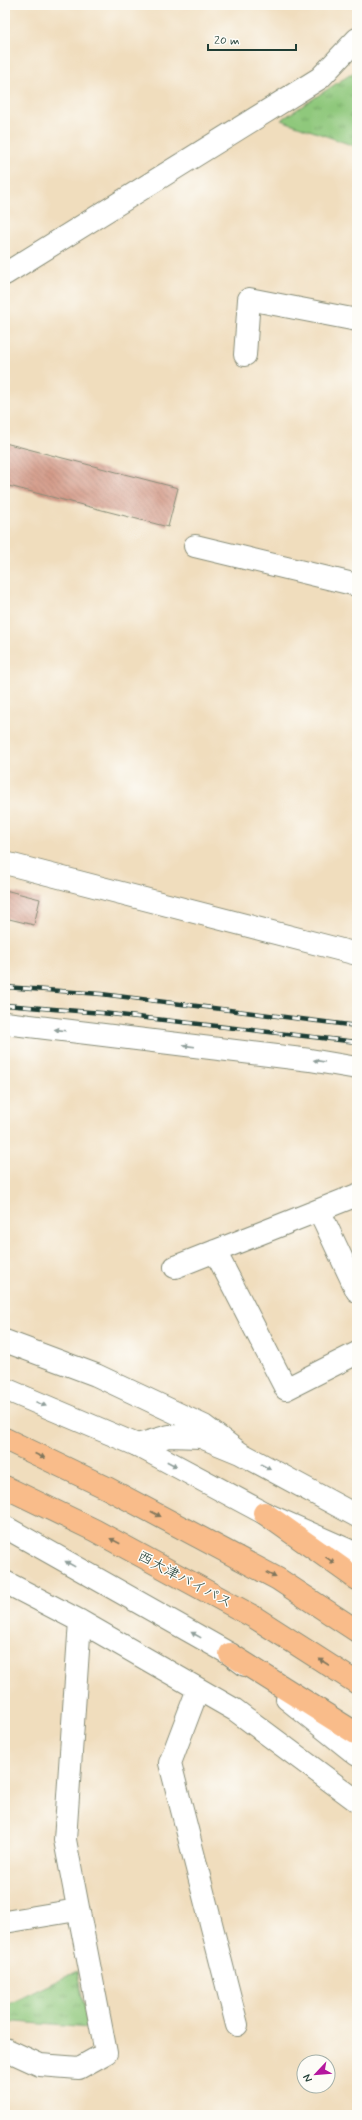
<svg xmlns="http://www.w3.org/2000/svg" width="362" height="2120" font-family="Mynerve,'Klee One',sans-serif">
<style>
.grass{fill:url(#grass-tufts);stroke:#578258}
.building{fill:url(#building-back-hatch)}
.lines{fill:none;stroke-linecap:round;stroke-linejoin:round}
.minor-casing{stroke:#888d78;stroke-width:24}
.tertiary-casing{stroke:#888d78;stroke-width:24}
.trunk-casing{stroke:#888d78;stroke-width:24}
.motorway-casing{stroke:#888d78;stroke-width:24}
.minor{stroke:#fff;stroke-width:22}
.tertiary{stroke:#fff;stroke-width:22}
.trunk{stroke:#f9bc8a;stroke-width:22}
.motorway{stroke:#f9bc8a;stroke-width:22}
.rail-casing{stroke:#1f3d34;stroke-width:4.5}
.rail{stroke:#fdfcf7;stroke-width:3;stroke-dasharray:9;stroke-linecap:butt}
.oneway{fill:#8f9e9a}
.oneway2{fill:#81765b}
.labels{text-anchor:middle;stroke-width:3;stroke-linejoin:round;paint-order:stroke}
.street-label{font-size:15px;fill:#1f3d34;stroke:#fdfcf7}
</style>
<defs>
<pattern id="grass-tufts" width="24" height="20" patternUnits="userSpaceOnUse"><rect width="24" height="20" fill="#8fc87b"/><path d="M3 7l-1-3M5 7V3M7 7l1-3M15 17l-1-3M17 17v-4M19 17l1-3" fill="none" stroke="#74a466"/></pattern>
<pattern id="building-back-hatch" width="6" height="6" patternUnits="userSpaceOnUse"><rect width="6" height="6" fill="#d19583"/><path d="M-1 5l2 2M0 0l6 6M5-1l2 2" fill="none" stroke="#a97b6c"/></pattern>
</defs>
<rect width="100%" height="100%" fill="#fdfcf7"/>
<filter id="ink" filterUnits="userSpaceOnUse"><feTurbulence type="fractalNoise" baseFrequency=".025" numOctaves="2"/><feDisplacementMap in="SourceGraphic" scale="8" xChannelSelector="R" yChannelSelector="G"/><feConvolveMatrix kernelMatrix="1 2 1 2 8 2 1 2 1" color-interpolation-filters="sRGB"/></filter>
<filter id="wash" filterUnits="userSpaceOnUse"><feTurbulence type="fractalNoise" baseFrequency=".012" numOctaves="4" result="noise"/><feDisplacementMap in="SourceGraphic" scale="16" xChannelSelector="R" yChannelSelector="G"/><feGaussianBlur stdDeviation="0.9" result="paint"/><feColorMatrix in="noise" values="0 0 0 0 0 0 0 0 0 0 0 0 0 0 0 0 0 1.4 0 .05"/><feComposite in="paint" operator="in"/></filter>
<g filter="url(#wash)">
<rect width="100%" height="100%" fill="#f0ddbd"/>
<!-- grass -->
<path class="grass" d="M357,70V147L281,120Z
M77,1971L88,2028L5,2021V2006Z"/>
<g id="blocks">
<!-- building -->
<path class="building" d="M5,443L178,488L168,527L5,485Z
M5,890L40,899L34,925L5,918Z"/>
</g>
</g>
<g filter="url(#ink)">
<use href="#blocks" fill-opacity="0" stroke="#888d78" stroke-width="1"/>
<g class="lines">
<defs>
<path id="minor" d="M245,355L249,299L357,320
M195,546L357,585
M5,863L357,954
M5,1023L310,1060L357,1068
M319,1210L357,1291
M215,1251L286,1389L357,1353
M175,1267L357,1195
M5,1341L96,1375L204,1426L240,1453
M137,1445L169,1436L201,1437L240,1453L357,1516
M5,1582L80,1621L235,1710L357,1801
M198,1689L170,1763L237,2025
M5,1922L77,1910
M5,2049L40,2065L79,2068L106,2053L65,1840L80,1621"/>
<path id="tertiary" d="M5,274L320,78L357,39
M5,1389L137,1445L264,1513L357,1554
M5,1527L230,1654L245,1665
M287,1699L357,1755"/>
<path id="trunk" d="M264,1513L357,1579
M230,1654L357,1734"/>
<path id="motorway" d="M5,1439L107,1488L278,1579L357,1631
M5,1487L94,1530L254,1617L357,1683"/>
</defs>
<!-- minor casing -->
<use href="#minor" class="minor-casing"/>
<!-- tertiary casing -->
<use href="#tertiary" class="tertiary-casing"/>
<!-- trunk casing -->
<use href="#trunk" class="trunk-casing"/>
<!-- motorway casing -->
<use href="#motorway" class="motorway-casing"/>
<!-- minor -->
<use href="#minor" class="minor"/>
<!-- tertiary -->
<use href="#tertiary" class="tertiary"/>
<!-- trunk -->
<use href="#trunk" class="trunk"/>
<!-- motorway -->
<use href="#motorway" class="motorway"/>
<defs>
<path id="rail" d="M5,987L101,994L357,1026
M5,1005L102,1013L357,1042"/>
</defs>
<!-- rail casing -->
<use href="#rail" class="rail-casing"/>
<!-- rail -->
<use href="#rail" class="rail"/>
</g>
<!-- one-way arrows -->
<defs><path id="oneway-solid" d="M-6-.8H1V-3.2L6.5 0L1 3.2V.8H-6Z"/></defs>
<g class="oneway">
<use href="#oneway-solid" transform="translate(60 1030) rotate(-173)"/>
<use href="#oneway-solid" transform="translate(189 1046) rotate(-173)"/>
<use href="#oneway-solid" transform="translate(319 1061) rotate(-171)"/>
<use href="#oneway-solid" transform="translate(41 1404) rotate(23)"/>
<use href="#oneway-solid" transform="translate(172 1464) rotate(28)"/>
<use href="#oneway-solid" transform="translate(266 1467) rotate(28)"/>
<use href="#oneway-solid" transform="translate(70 1564) rotate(-151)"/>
<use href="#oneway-solid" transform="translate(196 1635) rotate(-151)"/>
</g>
<g class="oneway2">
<use href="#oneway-solid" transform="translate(40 1456) rotate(25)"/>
<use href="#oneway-solid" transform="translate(156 1514) rotate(28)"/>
<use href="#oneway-solid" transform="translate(115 1541) rotate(-152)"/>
<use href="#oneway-solid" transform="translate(330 1560) rotate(35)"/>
<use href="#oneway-solid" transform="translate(271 1575) rotate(28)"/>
<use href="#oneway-solid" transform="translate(324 1662) rotate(-147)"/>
</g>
</g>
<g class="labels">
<!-- street labels -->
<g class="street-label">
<text transform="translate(185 1579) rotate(28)" y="5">西大津バイパス</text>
</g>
</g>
<!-- margin -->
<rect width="362" height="2120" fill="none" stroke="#fdfcf7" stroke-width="20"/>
<!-- north arrow -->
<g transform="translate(316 2074) rotate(244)"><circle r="19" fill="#fdfcf7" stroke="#a4b0a9"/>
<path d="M0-3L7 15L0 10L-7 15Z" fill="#b5179e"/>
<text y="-6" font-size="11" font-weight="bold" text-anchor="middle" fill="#1f3d34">N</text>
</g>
<!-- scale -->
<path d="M208 44v6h88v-6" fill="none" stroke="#1f3d34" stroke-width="2"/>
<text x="214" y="44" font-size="12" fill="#1f3d34" stroke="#fdfcf7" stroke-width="3" paint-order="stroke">20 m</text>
</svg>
